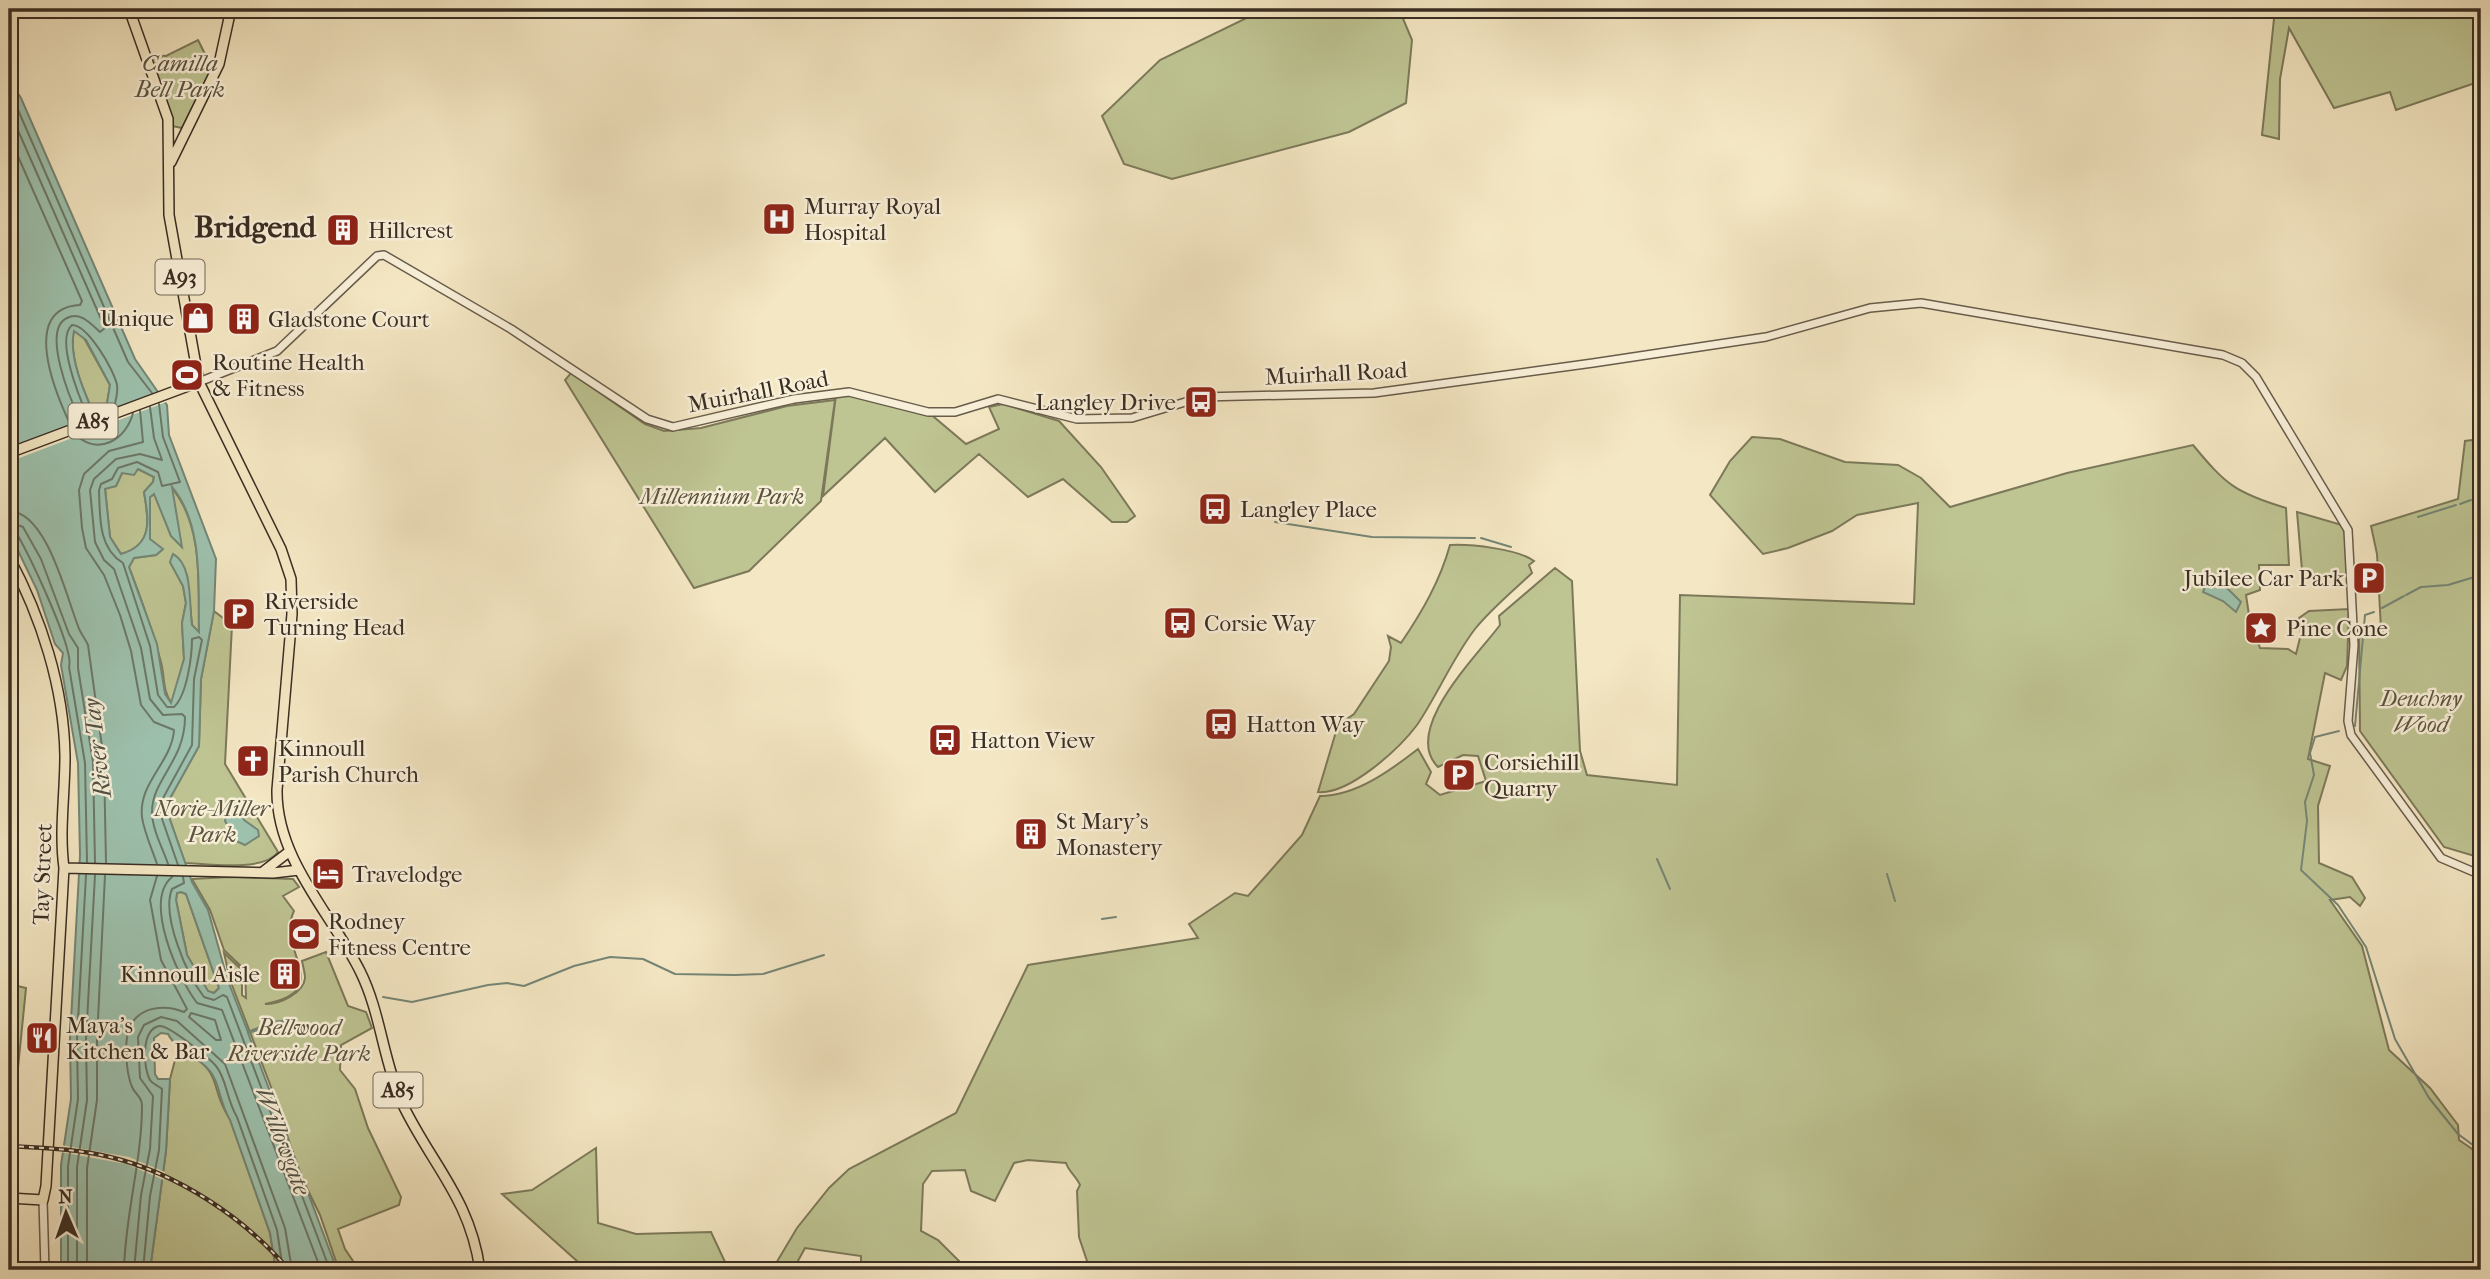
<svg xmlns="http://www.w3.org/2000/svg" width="2490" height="1279" font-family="'IM FELL French Canon',serif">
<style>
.green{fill:#bec492;stroke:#7c795a;stroke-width:2}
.water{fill:#9dc1ad;stroke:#758676;stroke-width:2;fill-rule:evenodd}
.pier{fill:#f4e7c3}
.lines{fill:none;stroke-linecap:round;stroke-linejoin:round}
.shore{stroke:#6c7868;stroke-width:2}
.stream{stroke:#758676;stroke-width:2}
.minor-casing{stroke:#685c4b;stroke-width:10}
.major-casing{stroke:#3a2e23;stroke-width:12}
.minor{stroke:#f8efd8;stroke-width:7}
.major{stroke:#f4e7c3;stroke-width:9}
.rail-casing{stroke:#3a2e23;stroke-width:4.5}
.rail{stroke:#f8efd8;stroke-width:2;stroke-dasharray:5;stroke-linecap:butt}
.labels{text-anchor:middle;stroke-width:5;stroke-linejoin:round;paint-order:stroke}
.shield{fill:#f8efd8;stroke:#736859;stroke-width:2}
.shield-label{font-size:21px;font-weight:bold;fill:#3a2e23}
.park-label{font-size:23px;font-style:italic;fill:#5b543f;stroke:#f8efd8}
.poi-label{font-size:23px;fill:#3a2e23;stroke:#f8efd8;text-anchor:start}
.street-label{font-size:23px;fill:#3a2e23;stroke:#f8efd8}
.water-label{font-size:24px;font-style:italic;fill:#535346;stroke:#f8efd8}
.district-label{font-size:30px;font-weight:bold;fill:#3a2e23;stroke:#f8efd8}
</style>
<rect width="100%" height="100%" fill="#f4e7c3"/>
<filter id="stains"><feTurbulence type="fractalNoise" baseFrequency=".00286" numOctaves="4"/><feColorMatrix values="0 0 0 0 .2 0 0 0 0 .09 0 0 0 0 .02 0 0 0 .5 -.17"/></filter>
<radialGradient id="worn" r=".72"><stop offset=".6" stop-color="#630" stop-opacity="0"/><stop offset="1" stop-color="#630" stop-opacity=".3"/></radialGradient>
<!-- green -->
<path class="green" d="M1265,9H1399L1412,40L1406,103L1349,132L1172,179L1124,164L1102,116L1160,60Z
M2275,9H2481V81L2396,110L2390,92L2334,108L2289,28L2280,79L2279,139L2262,135Z
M198,40L212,68L182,128L172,126L148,55L166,56Z
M74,330L84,338L110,385L105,416L96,419C85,394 68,358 74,330Z
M571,373L645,424L664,431L701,428L787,406L835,400L821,501L749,571L694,588L565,380Z
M849,392L928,412L966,444L999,429L989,407L1003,404L1059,421L1101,467L1135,516L1127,522H1112L1063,479L1028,497L979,454L935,492L885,438L823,496L836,395Z
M1752,437L1780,439L1845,462L1898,465L1921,478L1950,507L2067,473L2193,445C2226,485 2236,493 2286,508L2289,565H2259L2260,590L2246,595L2249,615L2260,648L2288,649L2296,654L2301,634L2299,618L2309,611L2349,609L2347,666L2341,680L2325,673L2308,759L2330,766L2318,806L2319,863L2352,877L2365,898L2360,906L2350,897L2330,900L2362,946L2389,1050L2430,1088L2458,1125L2459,1140L2481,1155V1270H1090L1079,1237L1077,1191L1080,1185C1076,1176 1069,1172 1066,1163L1028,1160L1014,1163L995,1201L971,1191L965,1170L932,1171L923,1184L921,1231L938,1240L968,1270H861V1256L805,1248L793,1270H772L797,1228L829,1188L849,1169L956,1113L1028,965L1198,938L1189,924L1235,893L1248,896L1302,835L1320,796C1356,796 1391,770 1418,749L1431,772L1426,784L1440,795L1486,781L1478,756L1463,755L1438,767C1401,730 1477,656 1500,625L1499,616L1555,568L1572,581L1580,751L1587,775L1677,785L1680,595L1914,604L1918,503L1857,515L1832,531L1788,548L1763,554L1710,495L1730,461Z
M2472,440L2481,445V858L2444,847L2360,731L2359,626L2381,629L2377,554L2371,526L2458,499L2465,441Z
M138,469L154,477L153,482L144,492C149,520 153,546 121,554L110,537L105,488L116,486L122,473Z
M171,487C204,525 198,586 199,633L192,625L187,575L170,562L183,586L186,603L182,623L184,659L172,704C162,690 165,677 161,662C152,629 141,598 129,567L134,558L156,555L162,550L150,539V497L155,494L171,536L181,546Z
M2297,512L2342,525L2347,542V575L2314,578L2311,573L2302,570Z
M1450,545C1471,544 1518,549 1534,561L1529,565L1532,573C1513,591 1491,609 1475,629C1452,659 1438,694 1417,725C1399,749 1349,795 1318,792L1338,725L1354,714L1389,661L1391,647L1388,636L1401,643C1422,612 1440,581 1450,545Z
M214,611L232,625L225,764L278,852C264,872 208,864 185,863L168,814L169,800L199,746L201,679Z
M230,877L293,879L299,887L283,896L294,911C275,950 337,990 265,1004C279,1005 304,993 305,978C305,973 303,966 302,961L326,952L348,1006L366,1012L372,1028L341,1045L340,1070L355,1089L368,1128L401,1197L399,1205L338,1229L345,1249L359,1270H339L320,1215L300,1174L271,1087L230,980L224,953L242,970V995L246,998L245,970L224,950L210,910L192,879Z
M181,892L186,894L219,988L214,993L208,992L187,955L176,900L177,893Z
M9,984L26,988L14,1108H9Z
M184,1050C226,1075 208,1087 230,1119L270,1233L276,1270H150L166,1151L170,1079L175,1060Z
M596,1148L598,1223L636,1234L711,1232L725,1262L754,1270H587L502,1194L532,1190Z"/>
<!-- water -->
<path class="water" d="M9,80L21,98L135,359L167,405L169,435L216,559L214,611L201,679L199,746L169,800L168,814L192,882L208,910L228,981L248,1032L272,1022L289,1020L248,1033L337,1270H276L270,1233L230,1120C219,1102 220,1082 209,1070C198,1056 176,1050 168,1034L161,1033L154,1038L155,1074L158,1079H170L166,1151L150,1270H61V1165L71,1099L70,1039L80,855L78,763L61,665L63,653L55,644L37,590L9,532ZM74,331L86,340L110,385L105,416L96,419C85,394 68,357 74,331ZM138,469L154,477L153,482L144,492C149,520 153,545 121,554L110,537L105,489L116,486L122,473L134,475ZM172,487C204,525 198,586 199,632L192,625C189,605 193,564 173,554L170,562L183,586L186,603L182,623L184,659L171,703L165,694L157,644L129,567L134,558L156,555L163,549L150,539V497L154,494L171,536L182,547ZM181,892L186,894L219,988L214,993L208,991L187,955L176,900L177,893Z
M2207,582H2221L2241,602L2236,612L2223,601L2203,592Z
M239,802L244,820L258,830L259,836L245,845L236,841L225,821L228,803Z"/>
<!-- pier -->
<path class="pier" d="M164,392L169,401L9,462V450Z
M61,1145L129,1157L165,1172L164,1180L126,1164L60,1152Z"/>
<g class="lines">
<!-- shore -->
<path class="shore" d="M9,96L15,103L128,362L152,393
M9,110L105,328L100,332C91,324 80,311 67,318C41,330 71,401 80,420
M9,136L82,301L80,305C20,308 55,392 70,424
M159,404L163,437L180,482L162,486L158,472L137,462L118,468L112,479L101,484L99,490C100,516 98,548 123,563L150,646L158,695L167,707H174C187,695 192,656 192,639L199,637L202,640L194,679L192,745L162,800L161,816L178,865
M150,407L154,438L162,460L140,454L116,459L94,479L90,490L95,542L104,560L114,569L141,648L150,699L163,715L182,714L185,717C185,761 152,779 152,812C152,829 163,849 168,864
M140,410L143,442L109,451L84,474L79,490L82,528L86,548L104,575L120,615L131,651L141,705L154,722L174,730C172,762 138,783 142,817C144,832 152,849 157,864
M88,417C80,399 55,339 72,325C88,325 114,370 117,385C118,392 116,400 114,407
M76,435C98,456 126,440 133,413
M9,511C47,512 66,596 78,626C80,633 85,638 88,645L104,761L106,863
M9,522L23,527L41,559L69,634L78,648V668L93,762L95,863
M9,531L17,534C29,555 75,650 69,667L85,763L87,862
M172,877C143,901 178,978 197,1003L222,1010L321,1270
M183,877L184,883L172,889C161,916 187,975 204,997L214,1000L223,995L227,997L330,1270
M191,1013L215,1020L221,1040H216L189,1017Z
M68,1270V1166L78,1099L77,1039L86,875
M77,1270V1167L87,1100L86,1040L95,875
M87,1270V1168L97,1100V1040L105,875
M124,1270C125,1215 142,1161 142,1105C142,1097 135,1094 132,1087C126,1072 124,1044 129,1029C138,1006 165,1004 184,1012L187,1009L161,960L150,900L157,876
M134,1270L141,1195L150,1149L153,1096L140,1078L138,1037L144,1025L161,1017L177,1021L225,1064L285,1228L292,1270
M143,1270L150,1196L159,1150L162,1089C158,1085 153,1085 150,1080C143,1067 141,1030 159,1026C168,1024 209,1058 216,1066C227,1079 226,1099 237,1117L277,1230L283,1270"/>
<!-- stream -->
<path class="stream" d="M2460,504L2471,500
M2418,517L2456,505
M1275,522L1372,537L1475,538
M1481,538L1511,547
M2406,595L2421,587L2448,585L2481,575
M2382,608L2404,596
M2355,726L2365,615L2374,612
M2339,731L2315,737L2310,753L2314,775L2305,802L2307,821L2301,870L2338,905L2366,947L2395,1039L2429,1098L2458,1134L2481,1151
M1657,859L1670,889
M1887,874L1895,901
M1102,919L1116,917
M383,997L412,1002L488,985L507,983L524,986L574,966L610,957L643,959L675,974L735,975L763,974L824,955"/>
<defs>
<path id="minor" d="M199,382L277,351L377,256L384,255L511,329L647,419L673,427L794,399L849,392L928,412H955L998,399L1077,419L1132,418L1202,397L1374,393L1593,363L1766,337L1870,308L1921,303L2223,355L2242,363L2256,377L2348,530L2354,645L2348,721L2351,735L2441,858L2481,875
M43,1200L45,1270"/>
<path id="major" d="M129,9L168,119L169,215L199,382L281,549L291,579L292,614L277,790C276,859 331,913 360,971C381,1013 383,1061 402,1103C431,1164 470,1198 480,1270
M171,162L219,64L231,9
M9,453L199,382
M9,557C41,617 64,687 65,756C65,794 59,831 64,868L46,1186L43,1200L9,1198
M64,868L273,873L299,870
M264,871L290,851"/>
</defs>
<!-- minor casing -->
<use href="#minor" class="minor-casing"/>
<!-- major casing -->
<use href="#major" class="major-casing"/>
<!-- minor -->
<use href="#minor" class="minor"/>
<!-- major -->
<use href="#major" class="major"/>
<defs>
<path id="rail" d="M9,1146C43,1148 77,1149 110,1157C177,1173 245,1218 289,1270"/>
</defs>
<!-- rail casing -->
<use href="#rail" class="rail-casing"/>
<!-- rail -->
<use href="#rail" class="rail"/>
</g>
<!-- icons -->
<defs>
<symbol id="hospital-square" viewBox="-11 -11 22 22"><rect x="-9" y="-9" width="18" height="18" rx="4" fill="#8f2418" stroke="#f8efd8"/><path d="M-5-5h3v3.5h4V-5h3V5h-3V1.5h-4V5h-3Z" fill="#fff"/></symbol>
<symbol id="building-square" viewBox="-11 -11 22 22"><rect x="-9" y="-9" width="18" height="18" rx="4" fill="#8f2418" stroke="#f8efd8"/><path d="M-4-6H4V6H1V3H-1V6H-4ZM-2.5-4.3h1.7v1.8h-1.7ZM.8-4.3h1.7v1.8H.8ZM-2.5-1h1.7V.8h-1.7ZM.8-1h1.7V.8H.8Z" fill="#fff"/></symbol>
<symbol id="shop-square" viewBox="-11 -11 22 22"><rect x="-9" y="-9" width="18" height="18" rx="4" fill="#8f2418" stroke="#f8efd8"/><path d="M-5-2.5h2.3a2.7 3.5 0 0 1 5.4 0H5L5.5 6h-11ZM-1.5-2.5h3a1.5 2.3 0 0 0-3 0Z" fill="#fff"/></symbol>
<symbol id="stadium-square" viewBox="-11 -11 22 22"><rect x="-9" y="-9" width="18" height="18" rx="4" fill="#8f2418" stroke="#f8efd8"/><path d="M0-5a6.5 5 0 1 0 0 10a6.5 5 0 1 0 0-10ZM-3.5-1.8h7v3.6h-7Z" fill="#fff"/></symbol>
<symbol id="bus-square" viewBox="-11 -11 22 22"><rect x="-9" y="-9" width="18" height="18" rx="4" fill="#8f2418" stroke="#f8efd8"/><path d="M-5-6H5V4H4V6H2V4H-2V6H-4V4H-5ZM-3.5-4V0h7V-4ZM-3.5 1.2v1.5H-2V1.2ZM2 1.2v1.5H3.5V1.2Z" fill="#fff"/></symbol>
<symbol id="parking-square" viewBox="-11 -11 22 22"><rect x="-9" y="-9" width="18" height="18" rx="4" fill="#8f2418" stroke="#f8efd8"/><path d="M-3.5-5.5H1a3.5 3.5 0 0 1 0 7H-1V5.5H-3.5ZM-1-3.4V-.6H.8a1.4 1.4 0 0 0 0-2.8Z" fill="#fff"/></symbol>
<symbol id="sight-square" viewBox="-11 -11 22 22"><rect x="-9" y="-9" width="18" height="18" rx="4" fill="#8f2418" stroke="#f8efd8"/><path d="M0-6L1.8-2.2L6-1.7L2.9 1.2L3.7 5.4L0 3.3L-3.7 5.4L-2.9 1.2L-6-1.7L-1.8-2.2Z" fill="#fff"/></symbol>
<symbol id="church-square" viewBox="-11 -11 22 22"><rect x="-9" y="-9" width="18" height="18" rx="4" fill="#8f2418" stroke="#f8efd8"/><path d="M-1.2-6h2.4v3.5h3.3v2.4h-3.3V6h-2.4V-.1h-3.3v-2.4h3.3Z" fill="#fff"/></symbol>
<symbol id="hotel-square" viewBox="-11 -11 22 22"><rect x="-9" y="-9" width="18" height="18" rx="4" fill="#8f2418" stroke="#f8efd8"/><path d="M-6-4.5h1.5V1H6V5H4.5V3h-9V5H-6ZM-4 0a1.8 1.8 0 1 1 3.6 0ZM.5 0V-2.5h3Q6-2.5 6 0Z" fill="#fff"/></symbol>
<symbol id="restaurant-square" viewBox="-11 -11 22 22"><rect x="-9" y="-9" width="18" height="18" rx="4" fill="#8f2418" stroke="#f8efd8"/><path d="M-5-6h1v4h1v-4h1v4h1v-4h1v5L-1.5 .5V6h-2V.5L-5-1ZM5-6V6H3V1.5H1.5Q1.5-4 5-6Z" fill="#fff"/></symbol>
</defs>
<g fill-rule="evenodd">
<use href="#hospital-square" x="760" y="200" width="38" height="38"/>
<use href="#building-square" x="324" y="211" width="38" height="38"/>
<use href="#shop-square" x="179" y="299" width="38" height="38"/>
<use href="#building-square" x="225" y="300" width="38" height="38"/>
<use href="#stadium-square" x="168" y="356" width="38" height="38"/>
<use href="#bus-square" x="1182" y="383" width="38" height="38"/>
<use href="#bus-square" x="1196" y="490" width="38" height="38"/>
<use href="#parking-square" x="2350" y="559" width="38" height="38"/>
<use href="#parking-square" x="220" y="595" width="38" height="38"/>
<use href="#bus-square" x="1161" y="604" width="38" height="38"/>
<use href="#sight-square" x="2242" y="609" width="38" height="38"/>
<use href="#bus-square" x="1202" y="705" width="38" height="38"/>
<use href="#bus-square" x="926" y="721" width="38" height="38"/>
<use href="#church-square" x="234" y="742" width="38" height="38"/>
<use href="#parking-square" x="1440" y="756" width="38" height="38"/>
<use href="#building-square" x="1012" y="815" width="38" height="38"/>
<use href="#hotel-square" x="309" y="855" width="38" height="38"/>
<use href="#stadium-square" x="285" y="915" width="38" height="38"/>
<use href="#building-square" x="266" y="955" width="38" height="38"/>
<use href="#restaurant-square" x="23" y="1019" width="38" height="38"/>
</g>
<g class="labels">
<!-- shield labels -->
<g class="shield">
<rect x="155.5" y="259.5" width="49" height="35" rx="5"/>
<rect x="68.5" y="403.5" width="49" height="35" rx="5"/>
<rect x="373.5" y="1072.5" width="49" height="35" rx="5"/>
</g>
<g class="shield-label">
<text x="180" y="284">A93</text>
<text x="93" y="428">A85</text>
<text x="398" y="1097">A85</text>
</g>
<!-- park labels -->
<g class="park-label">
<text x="180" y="71">Camilla<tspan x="180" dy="26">Bell Park</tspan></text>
<text x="722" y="504">Millennium Park</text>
<text x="2421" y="706">Deuchny<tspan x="2421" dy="26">Wood</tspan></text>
<text x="212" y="816">Norie-Miller<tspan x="212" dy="26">Park</tspan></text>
<text x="299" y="1035">Bellwood<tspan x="299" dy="26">Riverside Park</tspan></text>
</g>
<!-- poi labels -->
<g class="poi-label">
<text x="804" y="214">Murray Royal<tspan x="804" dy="26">Hospital</tspan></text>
<text x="368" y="238">Hillcrest</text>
<text x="174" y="326" text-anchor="end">Unique</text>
<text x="268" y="327">Gladstone Court</text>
<text x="212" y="370">Routine Health<tspan x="212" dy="26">&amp; Fitness</tspan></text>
<text x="1176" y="410" text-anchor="end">Langley Drive</text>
<text x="1240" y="517">Langley Place</text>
<text x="2344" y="586" text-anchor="end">Jubilee Car Park</text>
<text x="264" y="609">Riverside<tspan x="264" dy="26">Turning Head</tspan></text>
<text x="1204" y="631">Corsie Way</text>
<text x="2286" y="636">Pine Cone</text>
<text x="1246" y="732">Hatton Way</text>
<text x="970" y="748">Hatton View</text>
<text x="278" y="756">Kinnoull<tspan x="278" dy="26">Parish Church</tspan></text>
<text x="1484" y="770">Corsiehill<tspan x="1484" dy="26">Quarry</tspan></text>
<text x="1056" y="829">St Mary's<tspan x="1056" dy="26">Monastery</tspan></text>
<text x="352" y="882">Travelodge</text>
<text x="328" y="929">Rodney<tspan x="328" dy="26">Fitness Centre</tspan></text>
<text x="260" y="982" text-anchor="end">Kinnoull Aisle</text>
<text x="66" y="1033">Maya's<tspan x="66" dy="26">Kitchen &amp; Bar</tspan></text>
</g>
<!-- street labels -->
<g class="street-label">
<text transform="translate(1336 373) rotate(-3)" y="8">Muirhall Road</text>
<text transform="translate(758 391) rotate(-11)" y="8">Muirhall Road</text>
<text transform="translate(42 874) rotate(-88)" y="8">Tay Street</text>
</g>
<!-- water labels -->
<g class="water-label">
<text transform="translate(97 748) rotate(-97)" y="8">River Tay</text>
<text transform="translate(283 1141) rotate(69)" y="8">Willowgate</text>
</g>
<!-- district labels -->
<g class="district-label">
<text x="255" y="237">Bridgend</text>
</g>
</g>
<!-- margin -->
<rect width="2490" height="1279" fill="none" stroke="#f4e7c3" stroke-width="35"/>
<rect x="10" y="10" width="2469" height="1258" fill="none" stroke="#3a2e23" stroke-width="3.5"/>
<rect x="18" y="18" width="2455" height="1244" fill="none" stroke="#3a2e23" stroke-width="2"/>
<!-- north arrow -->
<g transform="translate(66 1213) rotate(358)" stroke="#f8efd8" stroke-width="5" paint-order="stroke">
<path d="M0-5L12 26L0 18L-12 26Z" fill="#3a2e23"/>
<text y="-10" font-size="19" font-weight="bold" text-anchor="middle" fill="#3a2e23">N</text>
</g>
<rect width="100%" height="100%" filter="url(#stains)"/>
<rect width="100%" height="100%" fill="url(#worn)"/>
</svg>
